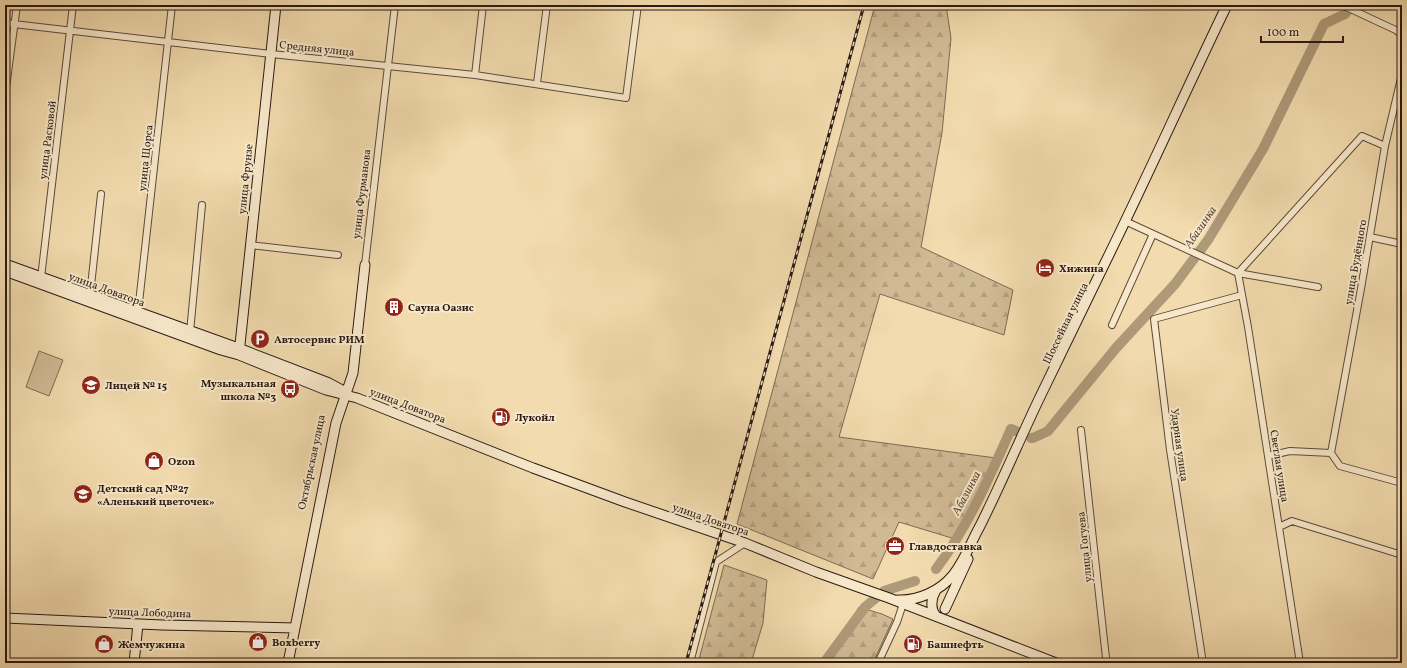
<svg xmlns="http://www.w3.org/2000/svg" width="1407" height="668" font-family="Vollkorn,serif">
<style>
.green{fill:#d0ba94;stroke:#7d6a54}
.forest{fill:url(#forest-firs);stroke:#7d6a54}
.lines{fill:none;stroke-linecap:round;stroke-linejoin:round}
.river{stroke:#ae9979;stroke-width:10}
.street-casing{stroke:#5c4a3a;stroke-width:8}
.secondary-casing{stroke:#2a1a13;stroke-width:11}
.street{stroke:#f7e8ca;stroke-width:6}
.secondary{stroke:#f7e8ca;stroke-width:9}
.rail-casing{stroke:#2a1a13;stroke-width:3}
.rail{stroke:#f7e8ca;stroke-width:1.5;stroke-dasharray:4.5;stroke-linecap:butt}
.labels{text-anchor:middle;stroke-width:4;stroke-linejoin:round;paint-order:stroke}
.street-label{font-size:11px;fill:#2a1a13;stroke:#f7e8ca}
.poi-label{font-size:11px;font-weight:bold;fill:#2a1a13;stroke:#f7e8ca;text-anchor:start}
.water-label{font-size:12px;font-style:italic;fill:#5f4d3c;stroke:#f7e8ca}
</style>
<defs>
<pattern id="forest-firs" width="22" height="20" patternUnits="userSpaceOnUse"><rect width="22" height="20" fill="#d0ba94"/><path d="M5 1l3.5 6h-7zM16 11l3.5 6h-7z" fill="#b39f7f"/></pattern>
</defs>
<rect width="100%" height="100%" fill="#f2dbae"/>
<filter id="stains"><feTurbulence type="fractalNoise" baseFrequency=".005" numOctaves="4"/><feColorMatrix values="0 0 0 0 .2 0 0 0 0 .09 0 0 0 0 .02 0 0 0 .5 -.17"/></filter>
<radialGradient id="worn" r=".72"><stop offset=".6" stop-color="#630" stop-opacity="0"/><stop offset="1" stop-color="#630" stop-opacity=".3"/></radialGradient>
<!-- green -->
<path class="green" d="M39,351L63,360L49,396L26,387Z"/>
<!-- forest -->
<path class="forest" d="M875,5H946L951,38L942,133L921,247L1013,290L1004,335L880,294L839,437L996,458L955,539L899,522L873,579L737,524Z
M724,565L767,580L763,623L751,663H698Z
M859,607L882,614L893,619L877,654L874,663H820L842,636Z"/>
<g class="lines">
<!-- river -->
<path class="river" d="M1031,438H1033L1048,431L1116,348L1175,284L1208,240L1263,149L1324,24L1345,14L1353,5
M936,569C968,527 989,478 1011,429L1016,431
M884,591L915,581
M824,663L865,607L876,598"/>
<defs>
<path id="street" d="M1342,5L1402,33
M5,23L271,54L475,75L626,98L638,5
M1398,32L1402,24
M475,75L483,5
M537,83L547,5
M5,95L17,5
M1125,221L1238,273L1318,287
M1370,237L1402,244
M250,245L338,255
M365,265L395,5
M1238,273L1248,327L1300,663
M1238,273L1362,136L1385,146
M41,278L73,5
M90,295L101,194
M138,312L172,5
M1112,325L1153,234
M190,332L202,205
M1081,430L1106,658L1105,663
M1331,453L1362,283L1385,146L1402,74
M1268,456L1290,451L1331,453L1340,466L1402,483
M1279,527L1292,521L1402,555
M690,663L716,562L745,543
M878,663L897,622L903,604
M1203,663L1170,450L1154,319L1242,295"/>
<path id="secondary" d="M5,264L241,349L329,383L342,390
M5,271L221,350L239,355L326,390L357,398L533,468L625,502L745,543L816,572L889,598L1056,663
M239,354L276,5
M936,590C931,598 930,609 936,616
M898,600C918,601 940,591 953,575C965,560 971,542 980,526C1001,484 1019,441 1039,399C1060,355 1082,311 1103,267C1146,180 1185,92 1227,5
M945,609L968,559
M5,618L162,625L295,628
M134,663L138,624
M288,663L336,423L353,373L365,265"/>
</defs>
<!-- street casing -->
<use href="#street" class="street-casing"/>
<!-- secondary casing -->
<use href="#secondary" class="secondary-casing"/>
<!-- street -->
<use href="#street" class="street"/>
<!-- secondary -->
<use href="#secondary" class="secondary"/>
<defs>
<path id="rail" d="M686,663L864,5"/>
</defs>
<!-- rail casing -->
<use href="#rail" class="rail-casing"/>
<!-- rail -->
<use href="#rail" class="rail"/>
</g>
<!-- icons -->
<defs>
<symbol id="hotel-disc" viewBox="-11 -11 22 22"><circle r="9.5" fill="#8f2418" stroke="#f7e8ca"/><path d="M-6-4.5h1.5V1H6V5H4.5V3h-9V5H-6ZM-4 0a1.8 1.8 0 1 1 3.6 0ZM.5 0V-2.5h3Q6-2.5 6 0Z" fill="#fff"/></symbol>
<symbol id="building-disc" viewBox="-11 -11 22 22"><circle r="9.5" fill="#8f2418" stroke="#f7e8ca"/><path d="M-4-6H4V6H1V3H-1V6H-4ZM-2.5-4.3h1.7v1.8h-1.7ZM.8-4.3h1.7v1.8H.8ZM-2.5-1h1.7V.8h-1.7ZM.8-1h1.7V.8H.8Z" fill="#fff"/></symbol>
<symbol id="parking-disc" viewBox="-11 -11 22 22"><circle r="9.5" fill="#8f2418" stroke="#f7e8ca"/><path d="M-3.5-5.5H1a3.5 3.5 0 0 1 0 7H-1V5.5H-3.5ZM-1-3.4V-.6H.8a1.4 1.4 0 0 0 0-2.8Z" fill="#fff"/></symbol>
<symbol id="school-disc" viewBox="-11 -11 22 22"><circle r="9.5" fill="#8f2418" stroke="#f7e8ca"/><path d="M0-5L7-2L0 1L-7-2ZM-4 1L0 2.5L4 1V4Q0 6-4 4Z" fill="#fff"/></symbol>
<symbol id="bus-disc" viewBox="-11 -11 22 22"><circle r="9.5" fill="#8f2418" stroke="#f7e8ca"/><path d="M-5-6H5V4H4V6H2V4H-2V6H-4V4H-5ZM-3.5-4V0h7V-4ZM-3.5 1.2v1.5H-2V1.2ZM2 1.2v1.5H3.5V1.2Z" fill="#fff"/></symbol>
<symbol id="fuel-disc" viewBox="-11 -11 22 22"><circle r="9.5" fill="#8f2418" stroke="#f7e8ca"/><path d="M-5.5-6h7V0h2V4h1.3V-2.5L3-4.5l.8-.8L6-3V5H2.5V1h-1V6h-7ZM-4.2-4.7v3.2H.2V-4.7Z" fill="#fff"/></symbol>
<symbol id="shop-disc" viewBox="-11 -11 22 22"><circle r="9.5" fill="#8f2418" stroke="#f7e8ca"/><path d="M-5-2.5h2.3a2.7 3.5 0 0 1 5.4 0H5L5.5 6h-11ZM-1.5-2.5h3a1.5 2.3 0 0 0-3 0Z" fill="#fff"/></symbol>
<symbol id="office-disc" viewBox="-11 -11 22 22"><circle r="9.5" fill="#8f2418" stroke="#f7e8ca"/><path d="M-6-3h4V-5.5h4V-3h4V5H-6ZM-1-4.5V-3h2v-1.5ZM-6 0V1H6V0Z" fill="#fff"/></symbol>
</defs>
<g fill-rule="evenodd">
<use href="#hotel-disc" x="1034" y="257" width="22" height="22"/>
<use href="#building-disc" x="383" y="296" width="22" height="22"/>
<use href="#parking-disc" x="249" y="328" width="22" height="22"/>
<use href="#school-disc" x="80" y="374" width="22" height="22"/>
<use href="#bus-disc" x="279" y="378" width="22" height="22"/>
<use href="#fuel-disc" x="490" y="406" width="22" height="22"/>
<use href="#shop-disc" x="143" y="450" width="22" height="22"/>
<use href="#school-disc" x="72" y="483" width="22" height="22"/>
<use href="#office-disc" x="884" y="535" width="22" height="22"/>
<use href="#shop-disc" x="247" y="631" width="22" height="22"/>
<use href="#shop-disc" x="93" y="633" width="22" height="22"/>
<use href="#fuel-disc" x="902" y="633" width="22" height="22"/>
</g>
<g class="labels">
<!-- street labels -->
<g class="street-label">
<text transform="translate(317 48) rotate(6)" y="4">Средняя улица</text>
<text transform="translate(47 140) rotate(-83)" y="4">улица Расковой</text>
<text transform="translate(145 158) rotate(-84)" y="4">улица Щорса</text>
<text transform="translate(245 179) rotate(-84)" y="4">улица Фрунзе</text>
<text transform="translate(361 194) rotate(-83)" y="4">улица Фурманова</text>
<text transform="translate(1355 262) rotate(-80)" y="4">улица Будённого</text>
<text transform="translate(107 289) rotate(20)" y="4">улица Доватора</text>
<text transform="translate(1065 323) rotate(-64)" y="4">Шоссейная улица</text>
<text transform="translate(408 405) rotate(21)" y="4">улица Доватора</text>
<text transform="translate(1180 445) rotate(82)" y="4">Ударная улица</text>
<text transform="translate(311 462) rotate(-78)" y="4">Октябрьская улица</text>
<text transform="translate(1280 466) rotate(81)" y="4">Светлая улица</text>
<text transform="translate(711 519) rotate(19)" y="4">улица Доватора</text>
<text transform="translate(1084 547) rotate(-96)" y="4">улица Гогуева</text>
<text transform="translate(150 612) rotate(2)" y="4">улица Лободина</text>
</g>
<!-- poi labels -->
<g class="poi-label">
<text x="1059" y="272">Хижина</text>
<text x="408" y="311">Сауна Оазис</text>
<text x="274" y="343">Автосервис РИМ</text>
<text x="276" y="387" text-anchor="end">Музыкальная<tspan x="276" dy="13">школа №3</tspan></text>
<text x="105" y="389">Лицей № 15</text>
<text x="515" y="421">Лукойл</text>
<text x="168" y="465">Ozon</text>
<text x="97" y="492">Детский сад №27<tspan x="97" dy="13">«Аленький цветочек»</tspan></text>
<text x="909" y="550">Главдоставка</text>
<text x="272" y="646">Boxberry</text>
<text x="118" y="648">Жемчужина</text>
<text x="927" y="648">Башнефть</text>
</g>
<!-- water labels -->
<g class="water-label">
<text transform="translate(1200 227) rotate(-56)" y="4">Абазинка</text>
<text transform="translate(966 493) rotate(-62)" y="4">Абазинка</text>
</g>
</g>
<!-- margin -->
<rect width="1407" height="668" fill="none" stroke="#f2dbae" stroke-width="20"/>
<rect x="6" y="6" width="1395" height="656" fill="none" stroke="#2a1a13" stroke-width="2"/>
<rect x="10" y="10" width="1387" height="648" fill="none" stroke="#2a1a13"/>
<!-- scale -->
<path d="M1261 36v6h82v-6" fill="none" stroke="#2a1a13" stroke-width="2"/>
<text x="1267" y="36" font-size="12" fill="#2a1a13" stroke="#f7e8ca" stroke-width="3" paint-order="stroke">100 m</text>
<rect width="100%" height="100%" filter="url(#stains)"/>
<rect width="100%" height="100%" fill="url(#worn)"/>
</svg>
